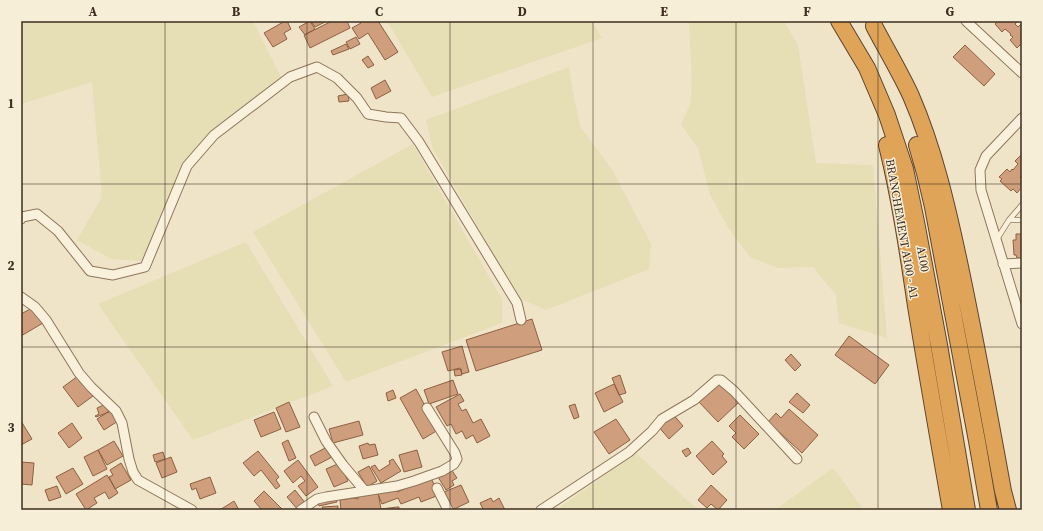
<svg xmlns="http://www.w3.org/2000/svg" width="1043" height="531" font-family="'Source Serif 4',serif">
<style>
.farmland{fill:#e6deb5}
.building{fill:#cf9f7d;stroke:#8d5f41}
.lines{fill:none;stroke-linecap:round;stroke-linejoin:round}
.lane-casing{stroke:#8d765c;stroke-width:6}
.street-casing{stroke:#8d765c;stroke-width:11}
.highway-casing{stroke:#5b4430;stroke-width:18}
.lane{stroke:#faf1dc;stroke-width:4.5}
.street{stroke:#faf1dc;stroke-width:9}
.highway{stroke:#e0a458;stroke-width:16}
.grid{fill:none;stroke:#3d2e20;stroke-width:1;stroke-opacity:0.55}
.labels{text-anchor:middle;stroke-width:3;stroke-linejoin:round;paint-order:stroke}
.street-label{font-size:12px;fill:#3d2e20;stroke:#f7eed8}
.neatline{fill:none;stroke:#3d2e20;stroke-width:1.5}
.grid-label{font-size:13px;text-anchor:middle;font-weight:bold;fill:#3d2e20}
</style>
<rect width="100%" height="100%" fill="#f0e4c8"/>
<!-- farmland -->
<path class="farmland" d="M21,21H253L284,83L198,151L155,244L142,261L111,259L77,240L102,197L92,82L21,104Z
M387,21H592L602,38L432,97Z
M689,21H784L798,45L816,163L873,165L887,338L839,323L836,295L813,267L778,268L750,257L729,229L710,195L698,148L681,124L690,105L692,81Z
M569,67L572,87L580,126L613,171L651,244L649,269L546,310L519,298L433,149L426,120Z
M413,144L502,299V323L346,382L253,232Z
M246,242L333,386L193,440L98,304Z
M636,453L698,510H556Z
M833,468L864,510H775Z"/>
<!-- building -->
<path class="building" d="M285,21H287L291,29L284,33L287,39L273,47L264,33Z
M310,21L315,29L305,35L299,27Z
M311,21H327L315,27Z
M332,21H347L350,28L310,48L304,35Z
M359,21H372L373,22L378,21L398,52L385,60L368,33L359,39L352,28L361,23Z
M996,21H1018L1015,24L1018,27L1021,24L1022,25V46L1020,45L1017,48L1010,40L1013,37L1010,35L1011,34L1005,29L1002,32L995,24L997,22Z
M356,37L360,44L350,49L346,42Z
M346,44L349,49L333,55L331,51Z
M965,45L995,74L984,86L953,57Z
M368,56L374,65L368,68L362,60Z
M385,80L391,91L376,99L371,88Z
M348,94L349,101L339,102L338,96Z
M1022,154V175L1020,177L1022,179L1021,182L1022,183V187L1017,193L1013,189L1011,191L1000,181L1002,179L999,177L1007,169L1010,172L1012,169L1013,170L1018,164L1015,161Z
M1016,234H1022V258H1017L1016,255H1014L1013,240H1016Z
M34,307L43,323L21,336V314Z
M532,319L542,350L476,371L466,340Z
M849,336L889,365L875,384L835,355Z
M462,346L469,372L462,374L460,368L448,371L442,352Z
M791,354L801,365L795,371L785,360Z
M461,369L462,375L455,376L454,370Z
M620,375L626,393L619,395L612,378Z
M78,376L93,396L78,407L63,387Z
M453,380L458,394L429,404L424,390Z
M719,381L739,402L718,422L698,401Z
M614,384L623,402L604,412L595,393Z
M416,389L438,430L423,439L400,398Z
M393,390L396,398L388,401L386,393Z
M797,393L810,405L803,413L789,402Z
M460,394L464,401L458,404L462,411L466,409L473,423L481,419L490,436L477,443L473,435L466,439L462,431L456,434L451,424L447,426L436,407Z
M289,402L300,427L286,432L276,408Z
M106,404L109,412L96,417L95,416L99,414L97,408Z
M575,404L579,417L574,419L569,406Z
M789,409L818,435L802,453L768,422L776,413L781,418Z
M111,410L118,421L104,430L97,419Z
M274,412L281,429L261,437L254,420Z
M672,413L683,426L669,439L658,426Z
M740,415L759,434L744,449L732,437L736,433L729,426Z
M616,419L630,440L609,454L594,432Z
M21,421L32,439L21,445Z
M359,421L363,435L333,443L329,429Z
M72,423L82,438L69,448L58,433Z
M288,440L296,458L289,461L282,443Z
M114,441L123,456L107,465L98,450Z
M712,441L724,454L722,456L727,462L713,475L696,456Z
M368,443L369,445L375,444L378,455L363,459L359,446Z
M327,447L332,457L315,466L310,456Z
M688,448L691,453L686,457L682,451Z
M98,450L107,469L93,476L84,457Z
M417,450L422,467L404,472L399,455Z
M258,451L279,477L276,480L280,486L276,489L261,470L254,476L243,463Z
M163,452L165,459L155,462L153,455Z
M171,457L177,472L162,478L156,463Z
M393,459L401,471L381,483L371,467L375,465L379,471L390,464L389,461Z
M298,460L318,487L306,496L298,486L305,481L301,476L293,483L284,471Z
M21,462L34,463L32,485L21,484Z
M121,463L131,480L115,489L109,477L113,475L110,470Z
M340,463L348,481L334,487L326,469Z
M369,466L377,481L367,487L358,472Z
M73,468L83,484L66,494L56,477Z
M451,469L457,478L452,481L454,485L446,490L438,477Z
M107,475L118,493L109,499L105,492L94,498L97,503L86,510L76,494Z
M210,477L216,493L200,499L196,488L192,490L190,484Z
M431,478L439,495L421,502L419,497L401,504L398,498L382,504L378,494L395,487L397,492Z
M461,485L469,502L452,510L444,492Z
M711,485L727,500L718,510L711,504L707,508L698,500Z
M57,486L61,497L49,501L45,490Z
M295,490L306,504L298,510L287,497Z
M264,491L282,509L281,510H262L254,501Z
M378,492L381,509L397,507H399V510H341L340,500L354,498L358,499L359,495Z
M335,496L337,502L319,506L317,500Z
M491,498L493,502L499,498L505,510H481L483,509L480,503Z
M234,501L239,510H219L223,508Z
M338,506V510H323L322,507Z"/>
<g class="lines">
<defs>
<path id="lane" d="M1022,205L1009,220H1022
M997,239L1009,220"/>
<path id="street" d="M966,21L1022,73
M1022,118L986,156L980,170L981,190L1022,324
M21,219L22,217L37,214L58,231L90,271L113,275L145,267L187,166L214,135L290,77L317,67L337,78L357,98L368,114L386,117L401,118L419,142L517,303L521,320
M1003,264L1022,263
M21,297L35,307L46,320L79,373L91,387L116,411L122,423L129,459L133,472L138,480L192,510
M314,417L326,441L343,465L364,490
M437,488L448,510
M301,510L317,499L326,497L397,486L414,481L442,471L454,464L457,459L455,453L427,408
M541,510L629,452L652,431L662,419L694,400L717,380H721L734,391L797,459"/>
<path id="highway" d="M839,21L867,68L887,115L905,169L916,222L939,345L967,510
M874,26C886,49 900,72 911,96C934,149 947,206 959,262C975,338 989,414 1003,491L1008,510
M887,145C900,198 908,252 916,306C927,374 939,442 951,510
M917,145L925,173L933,207L977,441L989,510"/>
</defs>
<!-- lane casing -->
<use href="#lane" class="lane-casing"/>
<!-- street casing -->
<use href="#street" class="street-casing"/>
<!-- highway casing -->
<use href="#highway" class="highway-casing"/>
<!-- lane -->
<use href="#lane" class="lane"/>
<!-- street -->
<use href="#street" class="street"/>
<!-- highway -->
<use href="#highway" class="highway"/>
</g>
<!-- grid -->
<path class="grid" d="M165,21V510M307,21V510M450,21V510M593,21V510M736,21V510M878,21V510M21,184H1022M21,347H1022"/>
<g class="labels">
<!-- street labels -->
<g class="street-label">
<text transform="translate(902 229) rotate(80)" y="4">BRANCHEMENT A100 - A1</text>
<text transform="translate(923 259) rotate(80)" y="4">A100</text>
</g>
</g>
<!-- border -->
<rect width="1043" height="531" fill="none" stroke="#f7eed8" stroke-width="44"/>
<rect x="22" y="22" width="999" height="487" class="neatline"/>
<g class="grid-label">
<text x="93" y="16">A</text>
<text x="236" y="16">B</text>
<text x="379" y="16">C</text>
<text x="522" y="16">D</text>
<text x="664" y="16">E</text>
<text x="807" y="16">F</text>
<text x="950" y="16">G</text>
<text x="11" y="108">1</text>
<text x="11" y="270">2</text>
<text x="11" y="432">3</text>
</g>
</svg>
